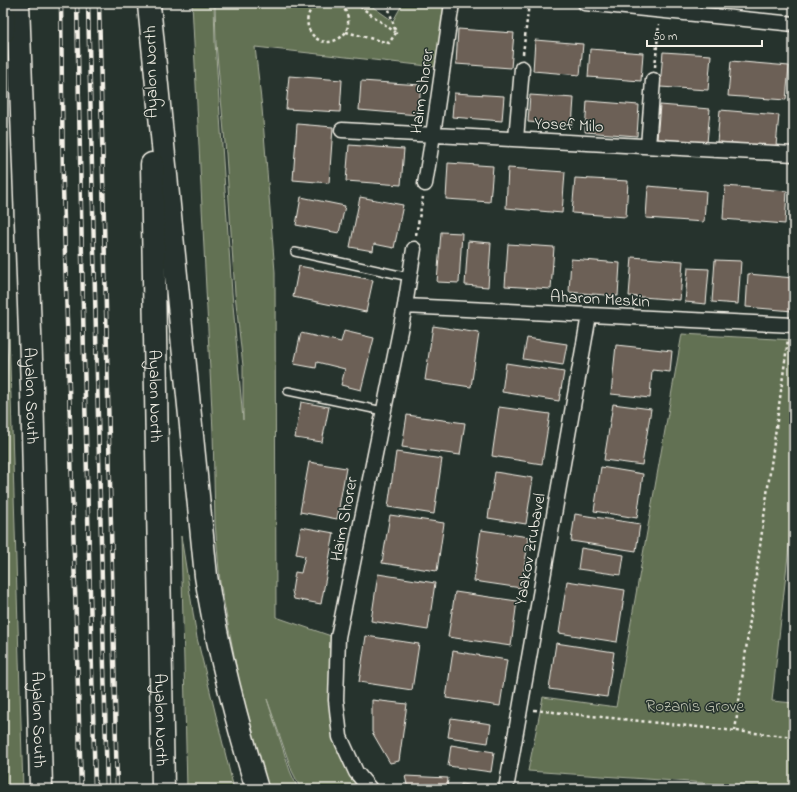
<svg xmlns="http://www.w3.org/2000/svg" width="797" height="792" font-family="'Indie Flower',sans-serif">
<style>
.green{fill:#627153;stroke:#abb19e}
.building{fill:#6c6156;stroke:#f4f1e8}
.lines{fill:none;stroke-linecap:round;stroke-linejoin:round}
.lane-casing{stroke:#f4f1e8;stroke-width:10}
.street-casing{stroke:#f4f1e8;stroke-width:17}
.highway-casing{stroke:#f4f1e8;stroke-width:25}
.path{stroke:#f4f1e8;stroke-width:2.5;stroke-dasharray:3 3;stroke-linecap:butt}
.lane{stroke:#26332d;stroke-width:7}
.street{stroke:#26332d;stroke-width:14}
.highway{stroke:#26332d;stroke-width:22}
.rail-casing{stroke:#f4f1e8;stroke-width:4.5}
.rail{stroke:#26332d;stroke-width:3;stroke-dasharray:9;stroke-linecap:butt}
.labels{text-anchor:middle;stroke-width:3;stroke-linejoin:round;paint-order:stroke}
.street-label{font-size:17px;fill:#f4f1e8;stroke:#26332d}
.park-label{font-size:17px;fill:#babeac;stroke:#26332d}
</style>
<rect width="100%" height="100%" fill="#26332d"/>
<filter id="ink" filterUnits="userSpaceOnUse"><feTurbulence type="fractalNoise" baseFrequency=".025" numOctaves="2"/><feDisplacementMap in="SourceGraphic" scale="8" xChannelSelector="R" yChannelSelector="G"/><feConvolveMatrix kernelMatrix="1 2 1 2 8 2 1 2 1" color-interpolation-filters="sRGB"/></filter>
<g filter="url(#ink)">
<!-- green -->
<path class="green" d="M192,3H214L215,42L232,293L243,420V366L235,294L226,154L216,43L215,3H367L393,21L403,3H447L437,67L255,47L262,108L275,272L276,617L334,637L333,709L363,789H301L292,771L267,699L290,771L298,789H269L260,766L247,723L220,582L215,523L213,432Z
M9,332L23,789H3V439Z
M682,334L794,340V501L772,701L794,703V789L528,771L543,697L616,707Z
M181,536L197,638L234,789H187Z"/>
<!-- building -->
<path class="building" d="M458,29L514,33L511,68L456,64Z
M535,40L583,44L580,75L533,71Z
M590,49L643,53L641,81L588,77Z
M663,52L711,55L708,90L660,87Z
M731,61L789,66L786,100L728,96Z
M289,76L342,80L340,112L286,109Z
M361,81L421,85L418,115L359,110Z
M454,93L504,96L502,121L452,117Z
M530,95L574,98L572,126L528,122Z
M587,101L639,105L637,136L585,132Z
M660,105L710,109L707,143L657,139Z
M720,110L779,115L776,146L717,142Z
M297,124L333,127L329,183L293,180Z
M349,145L404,149L401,185L346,181Z
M448,163L493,166L490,202L446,199Z
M508,168L565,172L562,213L506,208Z
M575,178L628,181L626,217L572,213Z
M648,186L706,191L704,222L646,218Z
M725,186L787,191L785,224L723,219Z
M301,197L345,206L339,233L296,225Z
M360,197L403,205L394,248L374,244L373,251L350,247Z
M441,232L462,233L459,283L437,282Z
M468,241L491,243L488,287L465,285Z
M508,244L554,247L551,289L505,286Z
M632,257L683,261L680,300L629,296Z
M571,259L620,263L618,296L569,292Z
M715,260L741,261L738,304L712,302Z
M299,266L373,280L366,312L293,297Z
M688,268L709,269L706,304L685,302Z
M748,274L794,278L793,311L746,307Z
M433,326L479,333L471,387L425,380Z
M344,331L374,338L361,390L341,385L345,369L317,362L316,368L294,364L301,333L341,342Z
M527,338L567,344L563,365L523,359Z
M616,345L672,351L670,372L652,370L650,398L611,394Z
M506,363L564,372L559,401L502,392Z
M301,402L329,407L322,442L295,438Z
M613,404L651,409L642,465L604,460Z
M499,407L550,414L542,464L492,456Z
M407,415L465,423L460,455L402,447Z
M396,452L442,459L434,514L388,507Z
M309,462L346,468L337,519L300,512Z
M601,467L643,474L637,518L594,511Z
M495,472L533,478L526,524L488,518Z
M575,514L640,524L636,551L571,541Z
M390,515L444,523L437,571L382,563Z
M301,527L334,533L321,604L294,599L292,591L295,572L301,573L305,556L296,554Z
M481,530L529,537L521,588L474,581Z
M581,548L624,555L621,575L578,569Z
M378,574L435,583L428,630L371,621Z
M567,581L625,590L617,642L559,633Z
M455,592L517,601L511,646L448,637Z
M366,636L419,644L412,690L359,682Z
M556,643L614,652L607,697L549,689Z
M453,651L507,660L500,706L446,698Z
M372,700L407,704L399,761L390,763L372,732Z
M451,718L491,724L488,743L448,737Z
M451,745L494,752L491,772L448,766Z
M405,776L448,778L447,789H408Z
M461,784L483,787L482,789H461Z"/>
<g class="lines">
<defs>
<path id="lane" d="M295,252L409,277
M288,391L383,411"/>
<path id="street" d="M585,3L794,24
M342,130L794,154
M516,139L522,68
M648,146L653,80
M425,184L433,135L452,3
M405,306L794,325
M370,789L356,772L340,737L336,700L338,637L405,306L414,249
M506,789L589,315"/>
<g id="highway">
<path id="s1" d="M18,3L32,387L41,789"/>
<path d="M149,5L206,576C217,648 236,719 257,789"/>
<path d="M3,32L4,3"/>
<path id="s2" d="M152,164L163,789"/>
</g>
</defs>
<!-- lane casing -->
<use href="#lane" class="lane-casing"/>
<!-- street casing -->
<use href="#street" class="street-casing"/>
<!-- highway casing -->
<use href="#highway" class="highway-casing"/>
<!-- path -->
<path class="path" d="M318,3C294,19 315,52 338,39C344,36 348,30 348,24C349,14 345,8 337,3
M355,3L395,32
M346,32L389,43L396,33L388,6
M523,54L529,3
M655,67L659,24
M416,235L423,197
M534,710L794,737
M735,731L788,339"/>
<!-- lane -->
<use href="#lane" class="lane"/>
<!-- street -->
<use href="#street" class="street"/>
<!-- highway -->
<use href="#highway" class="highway"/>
<defs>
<path id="rail" d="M61,3L63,187L81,789
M77,3L84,358L95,789
M88,3L107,789
M99,3L117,789"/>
</defs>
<!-- rail casing -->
<use href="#rail" class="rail-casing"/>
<!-- rail -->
<use href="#rail" class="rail"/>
</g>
</g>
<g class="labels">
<!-- street labels -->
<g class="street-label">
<text transform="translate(150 72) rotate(-91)" y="6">Ayalon North</text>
<text transform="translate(421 91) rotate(-82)" y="6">Haim Shorer</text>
<text transform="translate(569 124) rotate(3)" y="6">Yosef Milo</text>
<text transform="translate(600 298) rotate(3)" y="6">Aharon Meskin</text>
<text dy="6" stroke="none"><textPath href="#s1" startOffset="393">Ayalon South</textPath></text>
<text dy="6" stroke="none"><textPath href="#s2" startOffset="232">Ayalon North</textPath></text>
<text transform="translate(343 519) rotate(-79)" y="6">Haim Shorer</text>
<text transform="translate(529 549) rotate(-80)" y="6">Yaakov Zrubavel</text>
<text dy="6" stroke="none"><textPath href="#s1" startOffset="717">Ayalon South</textPath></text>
<text dy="6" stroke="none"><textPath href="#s2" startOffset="556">Ayalon North</textPath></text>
</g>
<!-- park labels -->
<g class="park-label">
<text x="695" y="711">Rozanis Grove</text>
</g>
</g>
<!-- margin -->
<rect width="797" height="792" fill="none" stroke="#26332d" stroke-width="16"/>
<rect x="8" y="8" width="781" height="776" fill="none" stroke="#f4f1e8" stroke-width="1.5" filter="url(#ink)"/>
<!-- scale -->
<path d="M647 40v6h115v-6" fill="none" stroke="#f4f1e8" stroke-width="2"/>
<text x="653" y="40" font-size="12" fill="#f4f1e8" stroke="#26332d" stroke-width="3" paint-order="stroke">50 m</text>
</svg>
